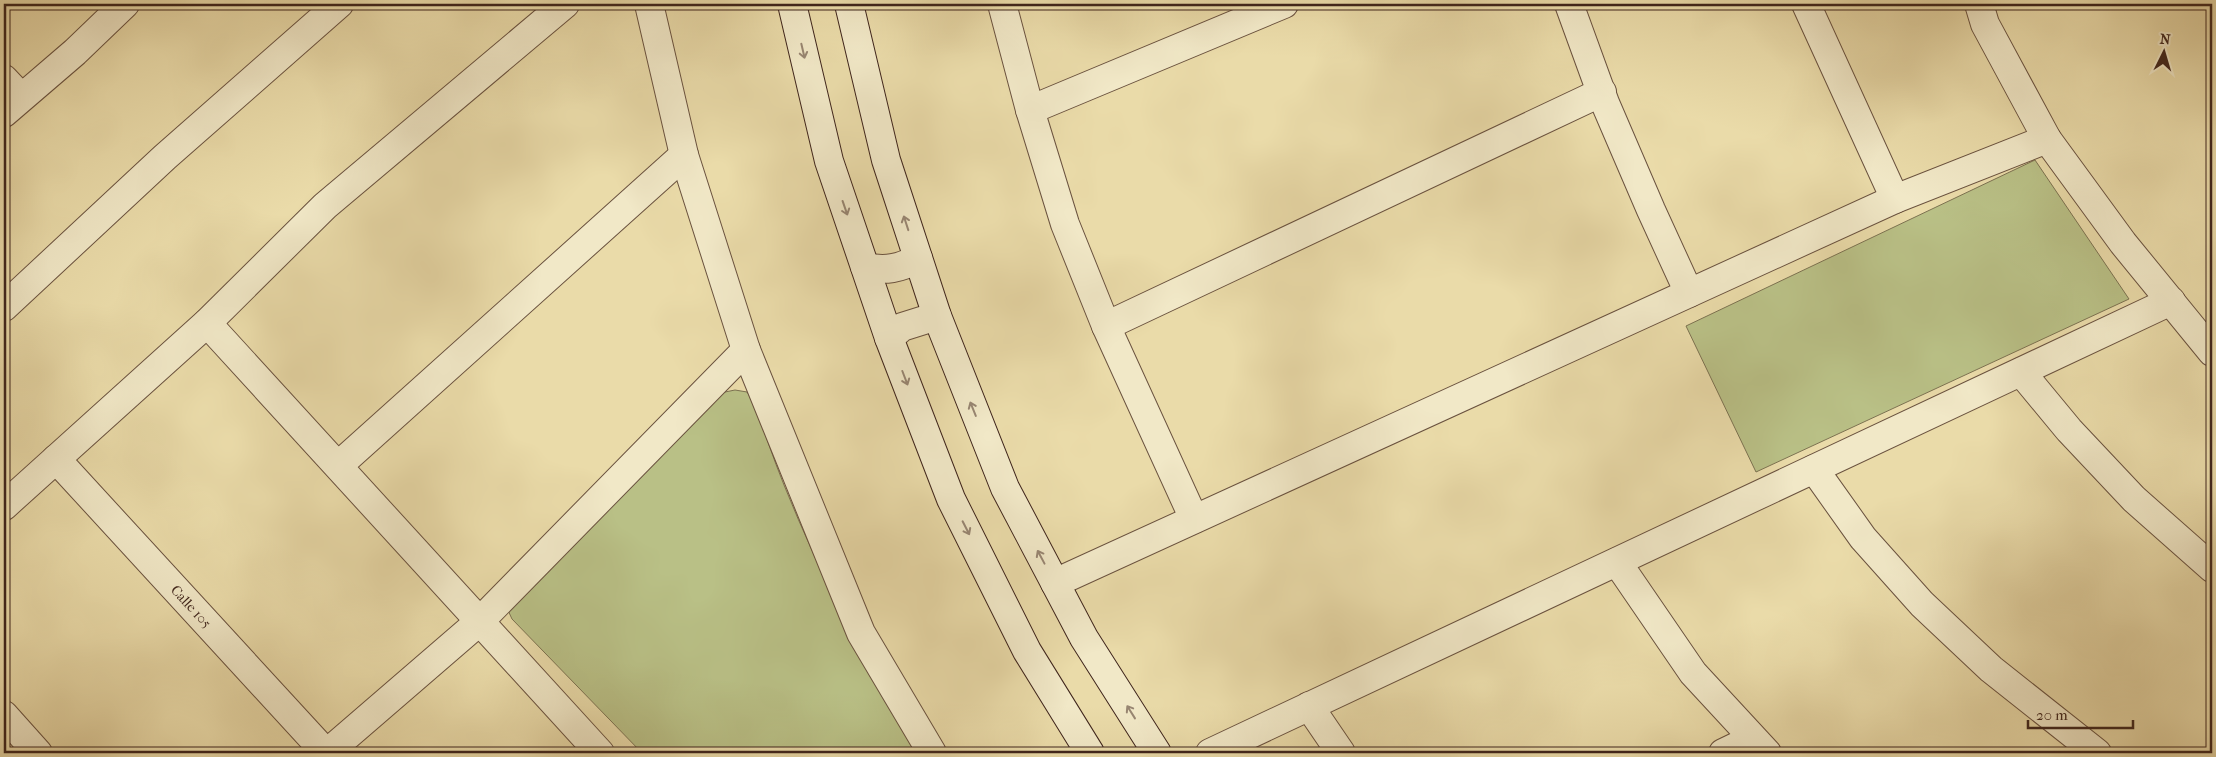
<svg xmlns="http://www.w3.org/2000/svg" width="2216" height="757" font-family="'IM FELL French Canon',serif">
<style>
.green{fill:#b9c086;stroke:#7c7251}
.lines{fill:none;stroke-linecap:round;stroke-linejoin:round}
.street-casing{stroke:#6a523f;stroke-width:30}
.secondary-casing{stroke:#3f251c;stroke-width:30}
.street{stroke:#f1e8c7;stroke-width:28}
.secondary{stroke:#f1e8c7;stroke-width:28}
.oneway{stroke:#988672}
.labels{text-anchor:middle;stroke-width:4;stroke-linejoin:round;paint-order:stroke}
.street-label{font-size:14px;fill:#3f251c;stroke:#f1e8c7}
</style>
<rect width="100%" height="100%" fill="#eadba9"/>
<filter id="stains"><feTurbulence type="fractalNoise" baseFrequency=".004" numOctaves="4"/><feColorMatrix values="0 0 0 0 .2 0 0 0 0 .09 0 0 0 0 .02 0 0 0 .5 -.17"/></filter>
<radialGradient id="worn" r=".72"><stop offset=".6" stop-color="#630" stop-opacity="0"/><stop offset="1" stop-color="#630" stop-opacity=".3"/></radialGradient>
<!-- green -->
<path class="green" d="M2035,160L2129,299L1756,472L1686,326Z
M735,390L747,392L754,403C764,430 773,458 784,485C821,577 867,666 916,753H642L512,619L506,606L508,591L725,392Z"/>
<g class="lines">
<defs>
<g id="street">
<path d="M649,4L684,155L746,350L861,633L932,753"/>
<path d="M1002,4L1030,110L1065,224L1106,326L1194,519"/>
<path d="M1569,4L1605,103L1651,210L1689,293"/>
<path d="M1806,4L1895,199"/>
<path d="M1979,4L1985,24L2047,139L2123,243L2212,352"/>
<path d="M4,79L21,97"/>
<path d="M1030,110L1284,4"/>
<path d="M4,113L75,52L125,4"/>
<path d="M865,267C885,271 900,269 918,258"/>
<path d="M4,307L165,157L339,4"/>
<path d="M207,323L600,753"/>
<path d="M1106,326L1602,92"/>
<path d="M889,338L902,327L937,316"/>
<path d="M2021,372L2069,430L2134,499L2212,568"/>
<path id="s1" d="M56,459L326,753"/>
<path d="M339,465L684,155"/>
<path d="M1814,469L1863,538L1922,604L1991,669L2097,753"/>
<path d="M4,506L207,323L325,206L565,4"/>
<path d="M1617,562L1693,673L1767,753"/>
<path d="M1055,583L1895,199L2047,139"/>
<path d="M1309,706L1341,753"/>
<path d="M4,715L38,753"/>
<path d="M327,753L480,621L746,350"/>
<path d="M1210,753L2171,301"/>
<path d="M1723,753L1752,739"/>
</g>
<path id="secondary" d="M792,4L829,161L889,338L951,499L1027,651L1090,753
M849,4L886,160L937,316L1005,488L1084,638L1157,753"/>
</defs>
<!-- street casing -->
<use href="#street" class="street-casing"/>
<!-- secondary casing -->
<use href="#secondary" class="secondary-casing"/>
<!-- street -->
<use href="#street" class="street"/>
<!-- secondary -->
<use href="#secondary" class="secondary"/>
</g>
<!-- one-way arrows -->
<defs><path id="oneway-shaft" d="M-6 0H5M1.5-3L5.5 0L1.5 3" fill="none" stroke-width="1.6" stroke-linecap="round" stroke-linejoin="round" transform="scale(1.25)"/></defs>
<g class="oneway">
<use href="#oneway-shaft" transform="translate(803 51) rotate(77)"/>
<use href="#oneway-shaft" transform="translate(845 208) rotate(71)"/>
<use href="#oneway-shaft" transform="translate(906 223) rotate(-108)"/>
<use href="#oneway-shaft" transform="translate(905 378) rotate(69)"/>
<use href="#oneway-shaft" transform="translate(973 409) rotate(-112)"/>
<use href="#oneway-shaft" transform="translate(966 528) rotate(63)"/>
<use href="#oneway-shaft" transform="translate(1041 557) rotate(-118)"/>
<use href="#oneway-shaft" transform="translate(1131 712) rotate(-122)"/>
</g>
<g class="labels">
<!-- street labels -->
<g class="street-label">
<text dy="5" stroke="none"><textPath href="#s1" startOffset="200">Calle 105</textPath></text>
</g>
</g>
<!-- margin -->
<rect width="2216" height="757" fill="none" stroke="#eadba9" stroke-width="20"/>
<rect x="5" y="5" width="2206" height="747" fill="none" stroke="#3f251c" stroke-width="2.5"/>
<rect x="10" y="10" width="2196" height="737" fill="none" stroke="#3f251c"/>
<!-- north arrow -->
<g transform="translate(2164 52) rotate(5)" stroke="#f1e8c7" stroke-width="4" paint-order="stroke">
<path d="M0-4L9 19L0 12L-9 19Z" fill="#3f251c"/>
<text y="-8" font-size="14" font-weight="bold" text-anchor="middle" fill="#3f251c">N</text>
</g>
<!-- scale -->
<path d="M2028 720v8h105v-8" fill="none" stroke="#3f251c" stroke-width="2.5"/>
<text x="2036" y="720" font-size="15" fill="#3f251c" stroke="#f1e8c7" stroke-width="4" paint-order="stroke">20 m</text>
<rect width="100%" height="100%" filter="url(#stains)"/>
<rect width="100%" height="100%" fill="url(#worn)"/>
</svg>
